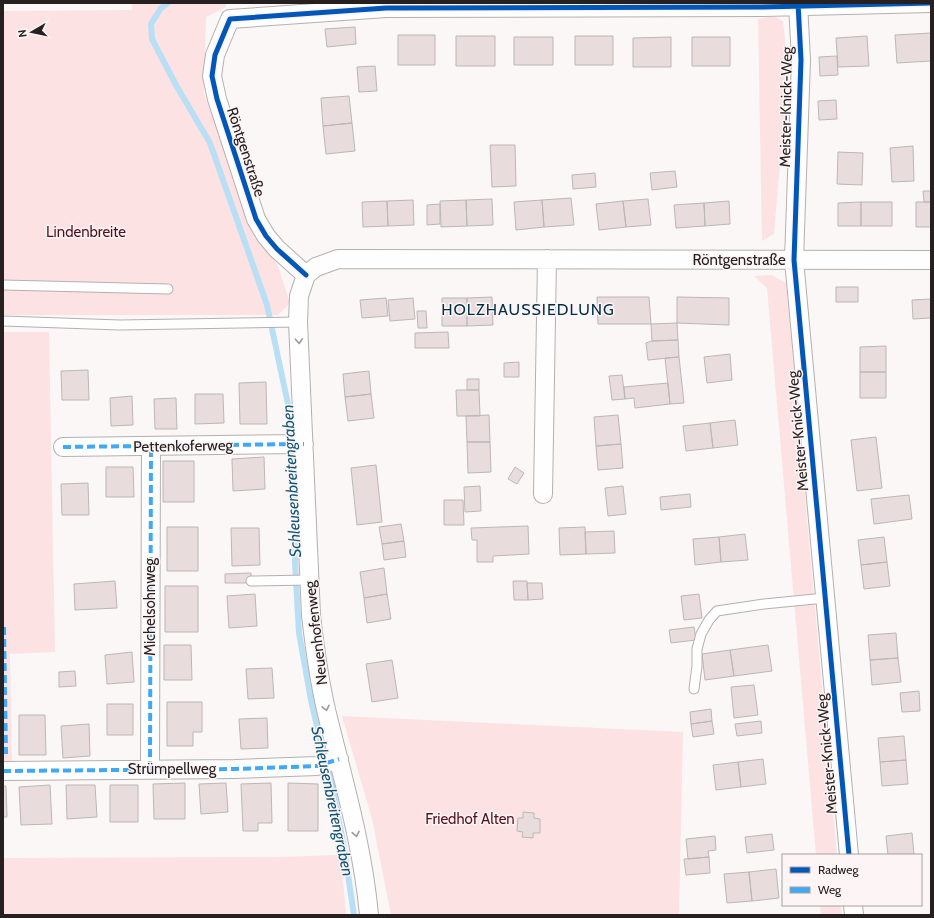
<svg xmlns="http://www.w3.org/2000/svg" width="934" height="918" font-family="Cabin,sans-serif">
<style>
.green{fill:#fce2e3}
.lines{fill:none;stroke-linecap:round;stroke-linejoin:round}
.stream{stroke:#b9dff4;stroke-width:6}
.building{fill:#e9dcdc;stroke:#bcb7b7}
.service-casing{stroke:#b5b0b0;stroke-width:11}
.minor-casing{stroke:#b5b0b0;stroke-width:20}
.service{stroke:#fefefe;stroke-width:9}
.minor{stroke:#fefefe;stroke-width:18}
.quiet{stroke:#3fa9f5;stroke-width:4;stroke-dasharray:8 4;stroke-linecap:butt}
.cycleway-casing{stroke:#fdf5f5;stroke-width:8}
.cycleway{stroke:#0057b8;stroke-width:5}
.oneway{stroke:#9d9a9a}
.labels{text-anchor:middle;stroke-width:3;stroke-linejoin:round;paint-order:stroke}
.street-label{font-size:15px;fill:#272020;stroke:#fdf5f5}
.park-label{font-size:15px;fill:#560f1e;stroke:#fdf5f5}
.neighbourhood-label{font-size:16px;letter-spacing:1px;fill:#002f44;stroke:#fdf5f5}
.water-label{font-size:16px;font-style:italic;fill:#115775;stroke:#fdf5f5}
</style>
<rect width="100%" height="100%" fill="#fbf7f7"/>
<!-- green -->
<path class="green" d="M132,3H226V7L206,17L204,93L251,222L278,266L290,303L278,315H3V11L132,10Z
M774,16L783,21L788,68L774,234L762,241L758,19Z
M771,275L786,283L837,855H816L767,288L754,276Z
M3,332H49L55,652L10,654L12,766H3Z
M342,716L683,732L679,915H391L372,819Z
M341,855L346,915H3V858L275,857Z
M820,905H841L842,915H821Z"/>
<g class="lines">
<!-- stream -->
<path class="stream" d="M168,3L161,8L151,24L152,39L176,85L210,143L267,305L290,414L294,514L295,563L299,633L311,700L322,748L331,779L343,842L354,915"/>
</g>
<!-- building -->
<path class="building" d="M355,27L356,44L327,47L325,29Z
M931,33V61L897,63L895,35Z
M398,35H435V65H398Z
M456,36H495V66H456Z
M575,36H613V65H575Z
M867,36L869,66L838,67L836,38Z
M514,37H553V65H514Z
M671,37V67H633V38Z
M692,37H730V66H692Z
M837,56L838,75L820,76L819,57Z
M375,66L377,91L359,92L357,67Z
M349,96L352,123L323,126L321,98Z
M836,100L837,119L819,120L818,101Z
M352,123L355,151L326,154L323,126Z
M490,145H515L516,186L492,187Z
M913,146L914,181L892,182L890,148Z
M838,152L863,153L862,185L837,184Z
M675,171L677,187L652,190L650,173Z
M595,173L596,187L573,189L572,175Z
M923,191H931V202H924Z
M571,198L574,225L544,227L542,200Z
M492,199L493,225L467,226L466,200Z
M648,199L651,225L626,227L623,201Z
M413,200L414,225L388,226L387,201Z
M466,200L467,226L441,227L440,201Z
M542,200L544,227L516,230L514,202Z
M387,201L388,226L363,227L362,202Z
M623,201L626,227L599,230L596,204Z
M729,201L730,224L705,226L704,203Z
M861,202H892V226H861Z
M861,202V226H838V203Z
M916,202H931V227H916Z
M704,203L705,226L676,228L674,205Z
M440,204V224L427,225V205Z
M836,287H858V302H836Z
M492,297L493,325L467,326V298Z
M597,297H649L651,324H598Z
M677,297L729,298V325L677,323Z
M386,298L388,316L362,318L360,300Z
M413,298L415,319L390,321L388,300Z
M442,298H467V326H442Z
M931,299V318L913,319L912,300Z
M417,311H426L427,328H418Z
M677,323L678,340L652,341L651,324Z
M448,332L449,348H415V333Z
M678,340L679,357L648,360L646,343L652,341Z
M886,346V372H860V347Z
M730,354L732,380L707,383L704,357Z
M679,357L684,403L670,404L665,358Z
M519,362V377H504V363Z
M88,370L89,400H62L61,371Z
M369,371L371,394L345,397L343,374Z
M860,372H886V398H860Z
M622,375L625,399L612,400L609,376Z
M467,379H479V390H467Z
M266,382L267,424H240L239,383Z
M668,383L670,404L635,408L634,398L625,399L624,387Z
M456,390H479L480,416H457Z
M195,394H223L224,423L195,424Z
M371,394L374,418L348,421L345,397Z
M132,396L133,425L111,426L110,398Z
M176,398L177,429H155L154,399Z
M489,415L490,442H467L466,416Z
M618,415L621,444L596,446L594,417Z
M735,420L738,445L713,448L710,423Z
M710,423L713,448L686,451L683,426Z
M876,437L882,488L857,491L851,440Z
M467,442H490L491,472L468,473Z
M621,444L623,468L598,470L596,446Z
M264,457L265,489L233,491L232,459Z
M163,461H194V502H163Z
M376,465L382,522L357,525L351,468Z
M106,467H133L134,497H106Z
M515,467L524,473L517,484L508,479Z
M88,483L89,515H62L61,484Z
M480,486L481,511L465,512L464,487Z
M623,486L626,514L608,516L605,488Z
M690,494L691,507L661,510L660,497Z
M909,495L912,519L874,524L871,499Z
M444,500H463L464,525H444Z
M401,524L404,541L382,544L379,527Z
M528,526L529,554L493,556V562H477V540H472L471,528Z
M167,527H198V571H167Z
M585,527L586,554L560,555L559,528Z
M231,528H259L260,565L232,566Z
M614,531L615,553L586,554L585,532Z
M745,534L748,560L721,562L719,537Z
M719,537L721,562L695,565L693,539Z
M884,537L887,562L861,565L858,540Z
M404,541L406,557L384,560L382,544Z
M887,562L890,586L864,589L861,565Z
M384,568L387,594L364,598L360,572Z
M251,573V583H225V574Z
M115,581L117,608L75,610L74,584Z
M513,581H527L528,600H514Z
M527,583H542L543,599L528,600Z
M165,586H198V632H165Z
M255,594L257,626L229,628L227,596Z
M387,594L391,619L367,623L364,598Z
M699,594L702,618L684,620L681,596Z
M694,627L696,640L671,643L669,630Z
M896,633L898,658L870,660L868,635Z
M164,645H191L192,680H164Z
M768,645L772,671L734,676L730,650Z
M730,650L734,676L705,680L702,654Z
M132,652L134,682L107,684L105,655Z
M898,658L901,682L872,685L870,660Z
M392,660L398,698L372,702L366,664Z
M272,668L274,698L248,699L246,669Z
M75,671L76,686L59,687V672Z
M754,685L758,715L734,718L731,687Z
M919,691L920,711L902,712L900,693Z
M167,702H202V732H193V746H167Z
M107,704H133V735H107Z
M711,709L712,721L691,724L690,712Z
M19,715H45L46,755H19Z
M267,718L268,748L241,749L239,719Z
M712,721L714,734L693,737L691,724Z
M761,721L762,733L737,736L735,724Z
M89,724L90,756L63,758L61,726Z
M904,736L906,760L880,762L878,738Z
M763,759L766,784L741,787L738,762Z
M906,760L908,784L882,786L880,762Z
M738,762L741,787L716,790L713,765Z
M185,783V819H154L153,784Z
M226,783L228,812L201,814L199,784Z
M271,783L272,823H258V831H243L241,784Z
M288,783L318,784V831H288Z
M50,785L52,824L21,825L19,787Z
M66,785H95L97,817L67,819Z
M110,785H138V822H110Z
M3,786H6L7,817H3Z
M523,812L534,813V818L540,819V833H533V838L522,837L523,832L517,831L518,818H523Z
M912,833L914,855H888L886,836Z
M772,834L774,850L747,853L745,837Z
M715,836L716,850L708,851L709,857L688,859L686,839Z
M709,857L710,873L686,875L684,859Z
M776,869L779,898L752,901L749,872Z
M749,872L752,901L727,903L724,874Z"/>
<g class="lines">
<defs>
<path id="service" d="M3,285L168,289
M3,321L120,325L298,322
M251,581L309,580
M694,689L697,666V649L701,634L709,620L717,611L764,604L825,598"/>
<path id="minor" d="M798,3L801,60L794,260L849,855
M306,275L277,249L266,236L256,219L217,99L212,76L215,55L230,19L386,8L763,7L931,3
M306,275L299,296L298,322L311,615C315,651 320,687 329,722C345,786 363,849 369,915
M306,275L316,267L338,259L931,260
M63,447L304,444
M543,494L547,259
M150,769L151,446
M3,771L235,769L317,766L339,759
M853,905L854,915"/>
</defs>
<!-- service casing -->
<use href="#service" class="service-casing"/>
<!-- minor casing -->
<use href="#minor" class="minor-casing"/>
<!-- service -->
<use href="#service" class="service"/>
<!-- minor -->
<use href="#minor" class="minor"/>
<!-- quiet -->
<path class="quiet" d="M63,447L304,444
M4,627L6,754
M150,769L151,446
M3,771L235,769L317,766L339,759"/>
<defs>
<path id="cycleway" d="M798,3L801,60L794,260L849,855
M306,275L277,249L266,236L256,219L217,99L212,76L215,55L230,19L386,8L763,7L931,3"/>
</defs>
<!-- cycleway casing -->
<use href="#cycleway" class="cycleway-casing"/>
<!-- cycleway -->
<use href="#cycleway" class="cycleway"/>
</g>
<!-- one-way arrows -->
<defs><path id="oneway-chevron" d="M-2-3.5L2.5 0L-2 3.5" fill="none" stroke-width="1.6" stroke-linecap="round" stroke-linejoin="round"/></defs>
<g class="oneway">
<use href="#oneway-chevron" transform="translate(299 341) rotate(87)"/>
<use href="#oneway-chevron" transform="translate(326 708) rotate(78)"/>
<use href="#oneway-chevron" transform="translate(356 834) rotate(79)"/>
</g>
<g class="labels">
<!-- street labels -->
<g class="street-label">
<text transform="translate(786 107) rotate(-89)" y="5">Meister-Knick-Weg</text>
<text transform="translate(246 152) rotate(72)" y="5">Röntgenstraße</text>
<text x="739" y="265">Röntgenstraße</text>
<text transform="translate(798 431) rotate(-95)" y="5">Meister-Knick-Weg</text>
<text transform="translate(183 446) rotate(-1)" y="5">Pettenkoferweg</text>
<text transform="translate(150 607) rotate(-90)" y="5">Michelsohnweg</text>
<text transform="translate(316 633) rotate(-97)" y="5">Neuenhofenweg</text>
<text transform="translate(827 754) rotate(-95)" y="5">Meister-Knick-Weg</text>
<text x="172" y="774">Strümpellweg</text>
</g>
<!-- park labels -->
<g class="park-label">
<text x="86" y="237">Lindenbreite</text>
<text x="470" y="824">Friedhof Alten</text>
</g>
<!-- neighbourhood labels -->
<g class="neighbourhood-label">
<text x="528" y="315">HOLZHAUSSIEDLUNG</text>
</g>
<!-- water labels -->
<g class="water-label">
<text transform="translate(291 481) rotate(-93)" y="6">Schleusenbreitengraben</text>
<text transform="translate(333 801) rotate(78)" y="6">Schleusenbreitengraben</text>
</g>
</g>
<!-- border -->
<rect width="934" height="918" fill="none" stroke="#272020" stroke-width="8"/>
<!-- legend -->
<rect x="782" y="854" width="140" height="52" fill="#fdf5f5" stroke="#a7a0a0"/>
<rect x="790" y="867" width="20" height="6" fill="#0057b8" stroke="#a7a0a0"/>
<text x="818" y="874" font-size="12" fill="#272020">Radweg</text>
<rect x="790" y="887" width="20" height="6" fill="#3fa9f5" stroke="#a7a0a0"/>
<text x="818" y="894" font-size="12" fill="#272020">Weg</text>
<!-- north arrow -->
<g transform="translate(32 32) rotate(261)" stroke="#fdf5f5" stroke-width="3" paint-order="stroke">
<path d="M0-3L7 15L0 10L-7 15Z" fill="#272020"/>
<text y="-6" font-size="11" font-weight="bold" text-anchor="middle" fill="#272020">N</text>
</g>
</svg>
